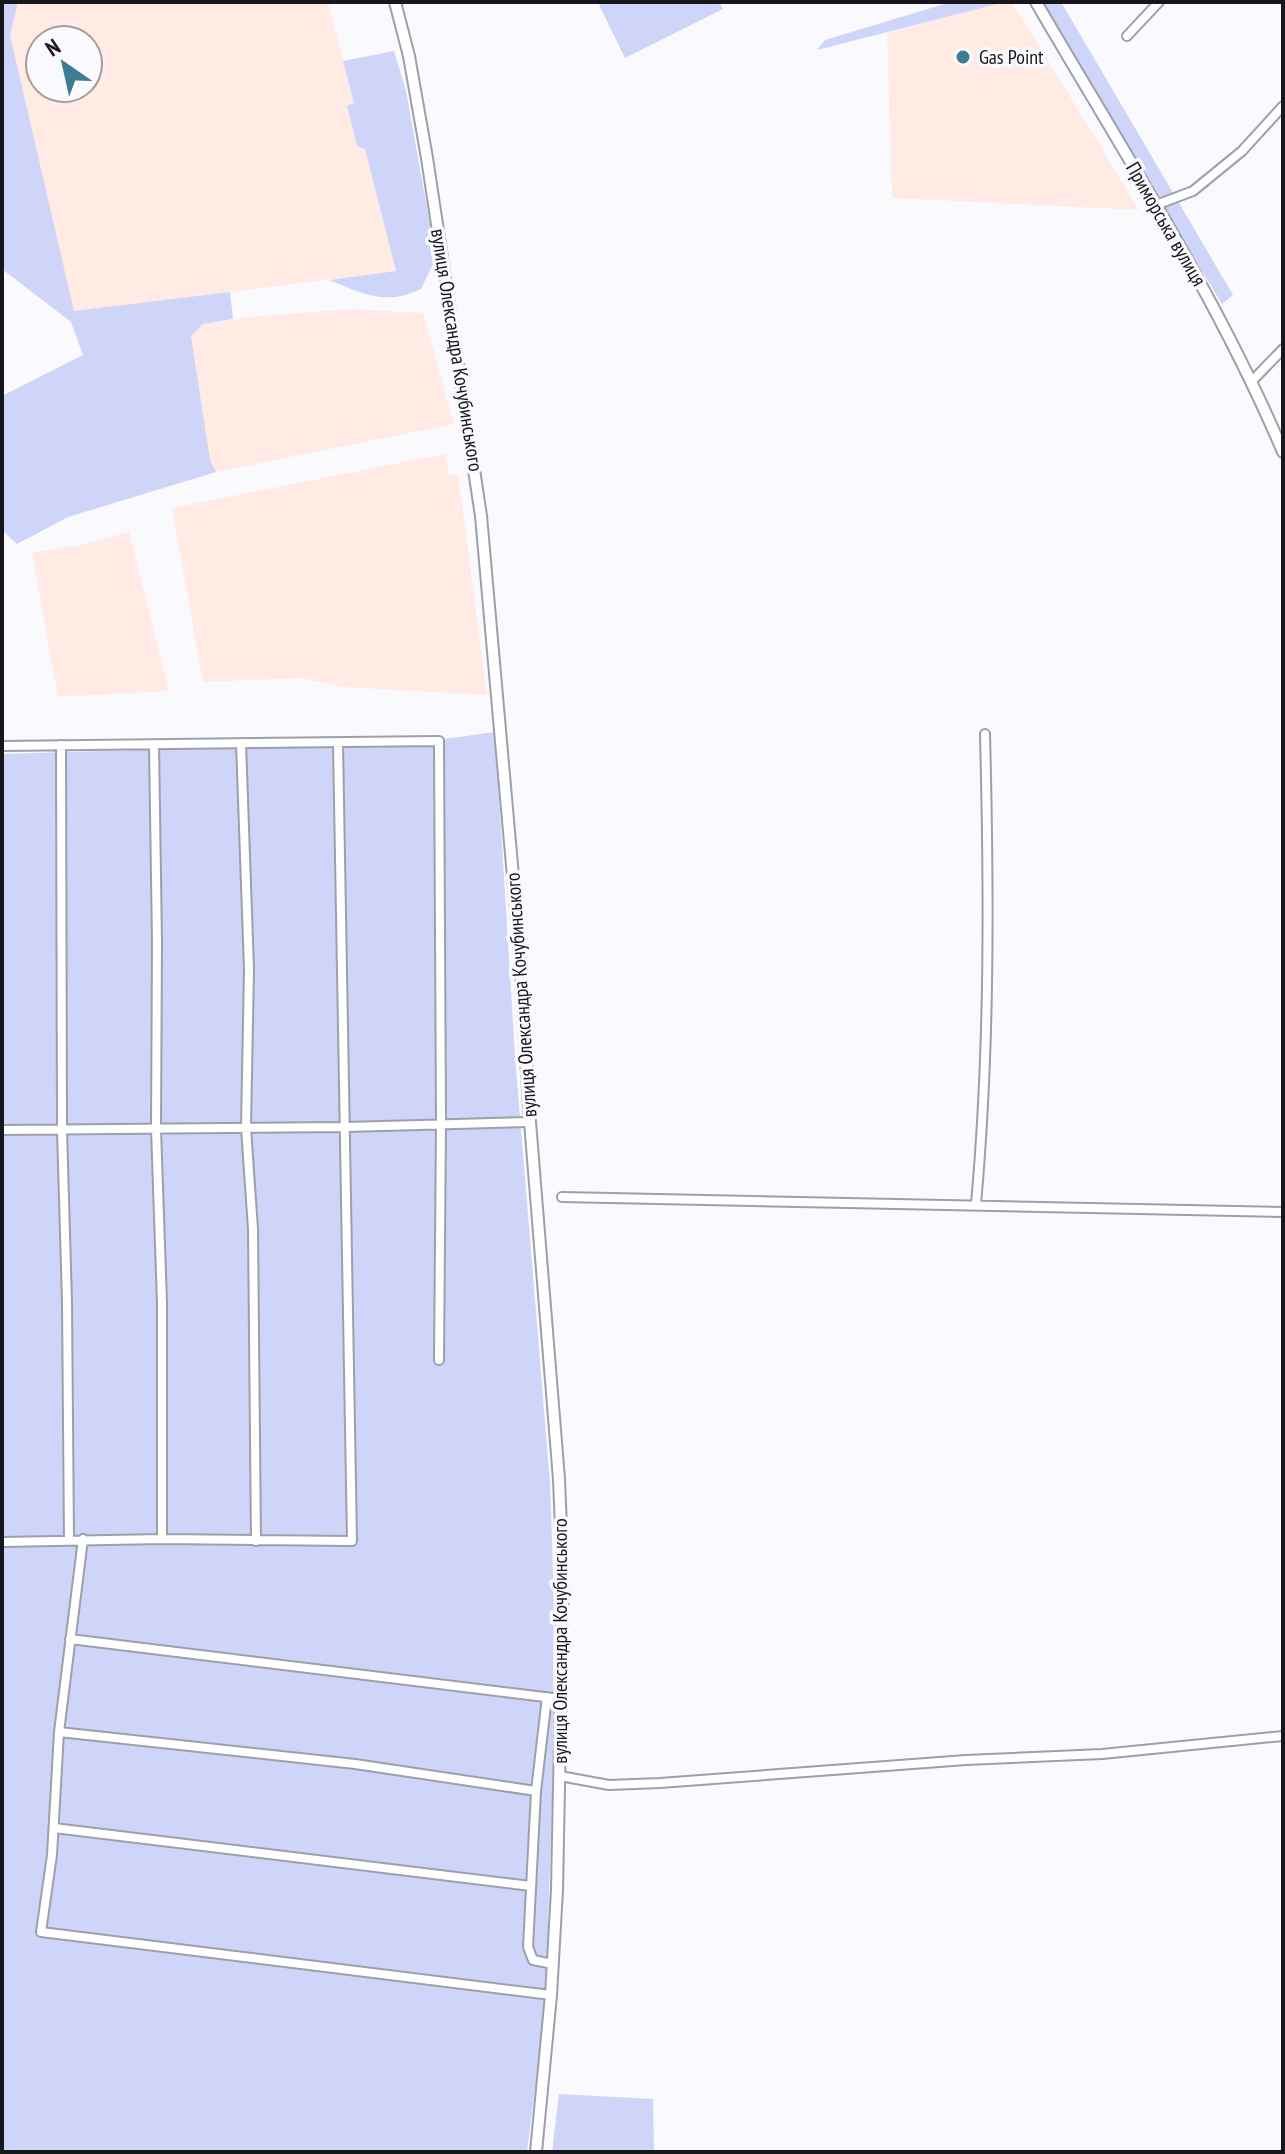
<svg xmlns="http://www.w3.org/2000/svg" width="1285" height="2154" font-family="'PT Sans Narrow',sans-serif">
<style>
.industrial{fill:#ffebe4;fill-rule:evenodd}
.green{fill:#cfd4f9}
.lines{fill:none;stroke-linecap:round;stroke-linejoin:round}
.minor-casing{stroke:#9d9fa9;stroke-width:12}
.tertiary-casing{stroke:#9d9fa9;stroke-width:14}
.minor{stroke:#fff;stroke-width:8}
.tertiary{stroke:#fff;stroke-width:10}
.poi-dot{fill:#3f7b92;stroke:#f9f9fe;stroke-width:3}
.labels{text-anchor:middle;stroke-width:7;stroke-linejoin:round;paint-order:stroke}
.poi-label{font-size:20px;fill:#17171b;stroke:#f9f9fe;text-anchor:start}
.street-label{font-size:20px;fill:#17171b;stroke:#f9f9fe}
</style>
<rect width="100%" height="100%" fill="#f9f9fe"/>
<!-- industrial -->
<path class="industrial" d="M18,2H328L354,104L347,106L357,146L365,148L396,271L74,312L10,35ZM40,40H88V88H40Z
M1005,2H1011L1024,21L1139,210L892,198L887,33Z
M352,309L423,313L454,424L216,472L210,460L191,336L203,324L259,316Z
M445,454L449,476L458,474L487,695L343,687L302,678L203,682L172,508Z
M129,532L169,691L58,697L32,553L76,546Z"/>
<!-- green -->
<path class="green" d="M2,2H18L10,35L74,311L230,292L233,319L203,324L191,336L210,460L216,472L68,517L17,544L2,530V396L83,355L71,322L2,269Z
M605,2H719L723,9L625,58L599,5Z
M951,2H1005L817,50L825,40Z
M1040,2H1061L1233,295L1222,304Z
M394,51L406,91L436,258L421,289C385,306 364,294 329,280L396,271L365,149L357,146L347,106L354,103L343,61Z
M495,732L515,1056L550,1484L554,1602L552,1805L545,2011L527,2152H2V754L275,746L401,745Z
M559,2094L653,2099L654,2152H552Z"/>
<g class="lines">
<defs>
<path id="minor" d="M1127,36L1159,2
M1156,205L1193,191L1242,151L1283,106
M1252,381L1283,349
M241,743L249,969L246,1128L253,1229L256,1541
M61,745L62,1130L67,1302L69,1539
M154,745L157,942L156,1129L162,1303V1539
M2,746L439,741L441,1124L439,1360
M2,1130L346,1127L530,1122
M562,1197L1283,1212
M976,1204C990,1048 989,890 985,734
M83,1539L59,1732L52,1855L41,1932L551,1995
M2,1542L162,1539L352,1541L338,743
M70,1639L561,1699
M547,1697L536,1791L528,1947L533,1960L553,1964
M59,1732L355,1764L536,1791
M560,1776L609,1785L660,1783L966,1760L1102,1754L1283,1736
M54,1828L531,1886"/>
<path id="tertiary" d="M395,2L409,56L427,158L481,516L519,944L530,1122L559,1479L563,1578L557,1890L551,1995L536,2152
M1036,2C1122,150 1216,294 1283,452"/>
</defs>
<!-- minor casing -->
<use href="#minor" class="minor-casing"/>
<!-- tertiary casing -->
<use href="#tertiary" class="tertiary-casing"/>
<!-- minor -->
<use href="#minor" class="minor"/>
<!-- tertiary -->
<use href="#tertiary" class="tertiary"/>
</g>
<!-- markers -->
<circle class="poi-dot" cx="963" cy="57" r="8"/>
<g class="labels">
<!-- poi labels -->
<g class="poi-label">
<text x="979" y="64">Gas Point</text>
</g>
<!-- street labels -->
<g class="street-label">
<text transform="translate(1166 224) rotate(60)" y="7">Приморська вулиця</text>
<text transform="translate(457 350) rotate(81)" y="7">вулиця Олександра Кочубинського</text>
<text transform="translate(521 995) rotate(-94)" y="7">вулиця Олександра Кочубинського</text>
<text transform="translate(560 1641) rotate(-90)" y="7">вулиця Олександра Кочубинського</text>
</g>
</g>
<!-- border -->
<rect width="1285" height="2154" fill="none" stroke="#17171b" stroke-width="8"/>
<!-- north arrow -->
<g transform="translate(64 64) rotate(326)"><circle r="38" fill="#f9f9fe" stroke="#9f9fa3" stroke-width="2"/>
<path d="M0-6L14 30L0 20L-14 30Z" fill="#3f7b92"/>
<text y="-12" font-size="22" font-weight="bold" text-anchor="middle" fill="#17171b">N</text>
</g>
</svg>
